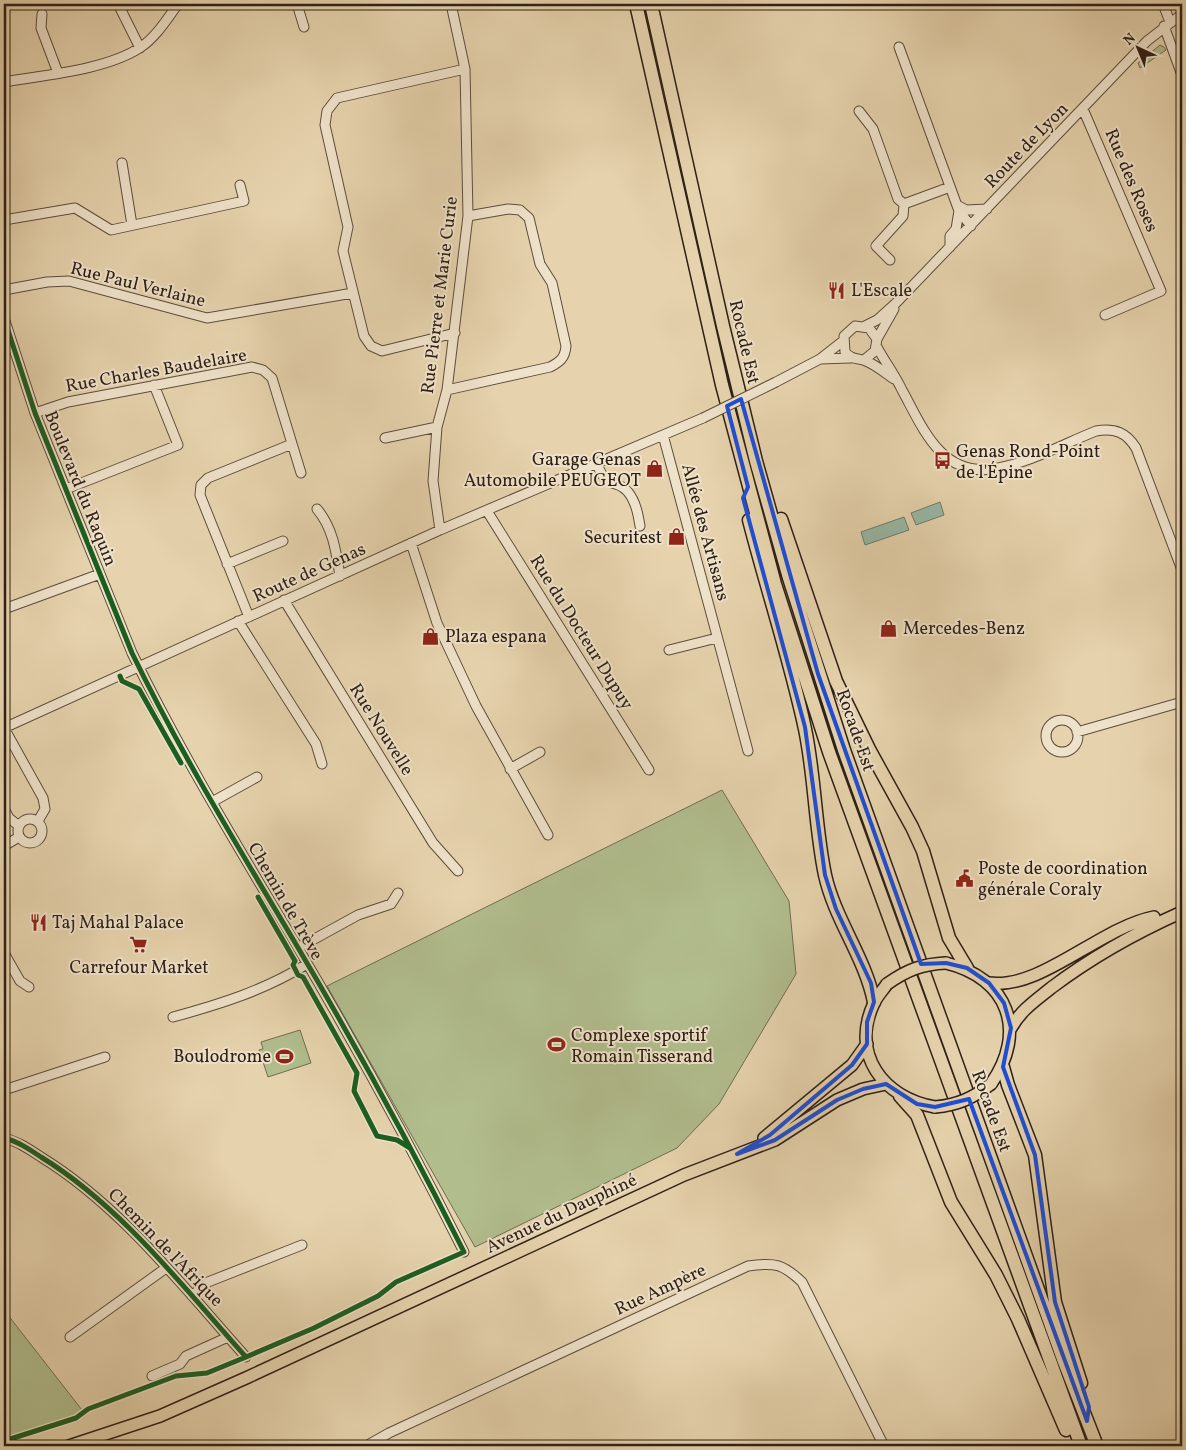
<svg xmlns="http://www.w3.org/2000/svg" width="1186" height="1450" font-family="Vollkorn,serif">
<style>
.green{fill:#b1bd8d;stroke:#706e52}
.water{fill:#97b8a7;stroke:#6d7b6d}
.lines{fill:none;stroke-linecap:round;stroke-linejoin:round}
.minor-casing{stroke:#5c4d3c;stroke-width:11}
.major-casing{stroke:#2e2016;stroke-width:14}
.highway-casing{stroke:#2e2016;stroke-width:15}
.minor{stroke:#efe2ca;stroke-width:9}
.major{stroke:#e6d3ad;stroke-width:11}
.highway{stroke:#e6d3ad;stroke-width:12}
.minor-bridge-casing{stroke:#5c4d3c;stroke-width:11;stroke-linecap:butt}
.major-bridge-casing{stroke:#2e2016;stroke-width:14;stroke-linecap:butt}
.minor-bridge{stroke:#efe2ca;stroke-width:9}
.major-bridge{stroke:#e6d3ad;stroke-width:11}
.cycleway-casing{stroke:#efe2ca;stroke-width:8}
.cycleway{stroke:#1b5e20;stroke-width:5}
.marked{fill:none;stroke:#1d4ed8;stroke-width:4;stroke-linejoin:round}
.labels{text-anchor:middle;stroke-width:4;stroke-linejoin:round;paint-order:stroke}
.street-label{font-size:18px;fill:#2e2016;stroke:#efe2ca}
.poi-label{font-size:18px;fill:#2e2016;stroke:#efe2ca;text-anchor:start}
</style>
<rect width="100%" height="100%" fill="#e6d3ad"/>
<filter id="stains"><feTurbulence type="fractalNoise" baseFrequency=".004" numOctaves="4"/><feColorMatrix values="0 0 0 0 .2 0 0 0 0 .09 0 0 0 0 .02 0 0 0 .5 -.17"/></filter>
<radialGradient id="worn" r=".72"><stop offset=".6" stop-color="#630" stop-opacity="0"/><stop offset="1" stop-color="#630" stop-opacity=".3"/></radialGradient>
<!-- green -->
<path class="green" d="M1160,45L1164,47L1166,50L1140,68L1138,63Z
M722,790L789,901L796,974L719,1104L677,1148L475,1247L327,986Z
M300,1030L311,1063L268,1077L259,1050L263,1049L261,1042Z
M4,1310L82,1410L76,1416L4,1438Z"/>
<!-- water -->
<path class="water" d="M940,502L944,515L916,525L911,513Z
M904,517L909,530L865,545L861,532Z"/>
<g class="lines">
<defs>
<path id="minor" d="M118,4L140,48
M297,4L304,27
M1163,4L1170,22
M42,14L41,28L58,73
M1164,26L1182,75
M899,47L959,211L971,226
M4,82C44,75 107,70 141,47C156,37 167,19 178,4
M1083,109L1161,291L1105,315
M859,111L873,129L898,199L904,204L950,187
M122,163L132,225
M957,205L966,210L987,209
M4,220L75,208L111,230L244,201L240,185
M950,247V236L956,229L959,211
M890,260L876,246L903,216L904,204
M4,290L47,282L69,281L207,318L353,293
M4,318L35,413L132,653C181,754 240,850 297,946C356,1046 412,1148 464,1252
M865,326L877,320L897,302L1147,41L1182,14
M455,333L382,351L371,346L364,336L343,251L348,227L325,125L327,111L337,98L465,69
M877,339L894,309
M877,347C885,362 895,375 902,390C922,426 940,476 992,469C1028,464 1063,444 1096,431C1115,428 1126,432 1136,448L1182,570
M820,359L851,358
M864,360L875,351L877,339L869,328L855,326L844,336L845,352C852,360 858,358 866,361C876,365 885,373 894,379
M776,382L820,359L843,341
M447,390L550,367C560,362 565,358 566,346L552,283L540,264L529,218L520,210L508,209L468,216
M35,413L68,402L252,367L263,370L272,378L301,473
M663,435L748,751
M385,438L437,427
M597,464C608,492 615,477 628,492C636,502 638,514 640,526
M66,489L178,445L154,385
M317,509C333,528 336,551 340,576
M487,511L649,770
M440,530L433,481L437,427L447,390L468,216L465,69L451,4
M411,543L437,623L476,706L548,835
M227,564L283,541
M284,600L433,843L458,871
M4,609L100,574
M249,617L200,495L201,485L208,478L292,444
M238,621L316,744L322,764
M669,650L717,638
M1046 736a16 16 0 1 1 32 0a16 16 0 1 1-32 0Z
M4,728L440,530L703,418
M4,728L43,798L45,809L38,821
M1077,732L1182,702
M510,769L540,752
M212,802L257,777
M4,809L9,818L19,826
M18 831a12 12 0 1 1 24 0a12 12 0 1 1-24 0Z
M4,846L19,837
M298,948L358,915L391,904L398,893
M4,953L20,981L29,987
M173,1017C221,1004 265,990 307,964
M4,1090L105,1057
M4,1138C17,1141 29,1149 41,1157C121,1206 184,1288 246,1357
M192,1296L208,1282L302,1245
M70,1337L166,1268
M152,1376L180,1364L186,1356L228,1337
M366,1446L389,1433L748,1266C775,1262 783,1264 802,1282L884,1446"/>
<path id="major" d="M946,963C1008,978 1028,1031 991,1084
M989,983C1041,990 1099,928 1154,917
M887,984C883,990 877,996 874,1003C850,1054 883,1098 935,1107
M1011,1028C1021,1010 1035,1001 1051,988C1092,957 1135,933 1182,912
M764,1138L852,1065L867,1044
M69,1446L160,1416L246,1378L684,1175L775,1140L837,1100L863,1089L886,1084"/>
<path id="highway" d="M636,4L722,385L775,584L829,752L1081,1446
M651,4L723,326L756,461L789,578L844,750L1063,1359L1097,1446
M781,519L836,681L870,751L912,827L923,851L949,938L967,968
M749,520C767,590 790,659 805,729C815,777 815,827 825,875C835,920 865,957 874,1002
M1003,1067L1008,1085L1035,1155L1055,1302L1081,1383
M900,1096L917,1115L951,1202L996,1275L1018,1319L1066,1430"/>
</defs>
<!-- minor casing -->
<use href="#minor" class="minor-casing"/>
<!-- major casing -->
<use href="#major" class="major-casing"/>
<!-- highway casing -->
<use href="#highway" class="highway-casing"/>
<!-- minor -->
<use href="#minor" class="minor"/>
<!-- major -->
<use href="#major" class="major"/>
<!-- highway -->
<use href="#highway" class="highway"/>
<defs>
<path id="minor-bridge" d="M703,418L776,382"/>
<path id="major-bridge" d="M887,984C907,970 922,964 946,963
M935,1107C958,1105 973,1098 991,1084"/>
</defs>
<!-- minor-bridge casing -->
<use href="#minor-bridge" class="minor-bridge-casing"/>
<!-- major-bridge casing -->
<use href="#major-bridge" class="major-bridge-casing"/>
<!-- minor-bridge -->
<use href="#minor-bridge" class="minor-bridge"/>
<!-- major-bridge -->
<use href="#major-bridge" class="major-bridge"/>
<defs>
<path id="cycleway" d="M4,318L35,413L132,653C181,754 240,850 297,946C356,1046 412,1148 464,1252L396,1282L378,1296L314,1328L246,1357L207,1373L176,1376L88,1409L76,1418L4,1441
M120,676L122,681L139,689L181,763
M258,897L295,961L293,965L298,975L303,977L357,1073L354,1091L377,1136L397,1140L410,1148
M4,1138C17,1141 29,1149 41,1157C121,1206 184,1288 246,1357"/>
</defs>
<!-- cycleway casing -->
<use href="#cycleway" class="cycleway-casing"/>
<!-- cycleway -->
<use href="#cycleway" class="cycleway"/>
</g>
<!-- marked area -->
<path class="marked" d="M741,399L818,674L921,964L946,963L967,968L989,983L1004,1003L1011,1028L1003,1067L1035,1155L1055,1302L1089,1407L1087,1421L969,1099L935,1107L917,1104L886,1084L863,1089L837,1100L775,1140L737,1154L770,1135L852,1065L867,1044V1022L874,1002L871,983L836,909L825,875L805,727L743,498L748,487L727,406Z"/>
<!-- icons -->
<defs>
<symbol id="restaurant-bare" viewBox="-9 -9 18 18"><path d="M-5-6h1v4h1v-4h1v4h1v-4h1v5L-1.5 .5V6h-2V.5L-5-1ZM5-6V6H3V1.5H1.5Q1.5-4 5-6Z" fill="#8f2418" stroke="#efe2ca" stroke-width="2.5" paint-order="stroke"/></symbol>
<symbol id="bus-bare" viewBox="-9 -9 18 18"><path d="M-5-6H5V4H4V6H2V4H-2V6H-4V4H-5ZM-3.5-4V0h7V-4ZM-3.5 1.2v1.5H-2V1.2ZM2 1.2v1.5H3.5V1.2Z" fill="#8f2418" stroke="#efe2ca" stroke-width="2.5" paint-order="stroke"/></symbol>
<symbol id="shop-bare" viewBox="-9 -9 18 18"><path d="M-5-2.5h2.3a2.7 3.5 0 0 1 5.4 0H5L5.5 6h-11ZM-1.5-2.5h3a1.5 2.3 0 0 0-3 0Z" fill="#8f2418" stroke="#efe2ca" stroke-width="2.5" paint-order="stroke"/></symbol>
<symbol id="civic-bare" viewBox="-9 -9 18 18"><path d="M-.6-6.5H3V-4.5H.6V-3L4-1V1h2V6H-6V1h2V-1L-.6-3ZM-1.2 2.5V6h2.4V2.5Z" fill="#8f2418" stroke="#efe2ca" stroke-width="2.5" paint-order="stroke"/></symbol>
<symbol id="supermarket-bare" viewBox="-9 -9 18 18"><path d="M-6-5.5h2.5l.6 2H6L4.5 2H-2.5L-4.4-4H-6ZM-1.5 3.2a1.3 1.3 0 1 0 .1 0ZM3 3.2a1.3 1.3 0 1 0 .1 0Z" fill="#8f2418" stroke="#efe2ca" stroke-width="2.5" paint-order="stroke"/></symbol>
<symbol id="stadium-bare" viewBox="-9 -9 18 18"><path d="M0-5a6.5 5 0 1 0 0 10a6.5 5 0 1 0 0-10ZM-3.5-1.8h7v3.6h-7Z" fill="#8f2418" stroke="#efe2ca" stroke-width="2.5" paint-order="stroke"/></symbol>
</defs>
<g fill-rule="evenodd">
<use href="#restaurant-bare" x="824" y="278" width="25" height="25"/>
<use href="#bus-bare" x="930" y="448" width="25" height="25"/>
<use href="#shop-bare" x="642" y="456" width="25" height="25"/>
<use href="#shop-bare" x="664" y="524" width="25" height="25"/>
<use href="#shop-bare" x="876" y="616" width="25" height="25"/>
<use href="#shop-bare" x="418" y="624" width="25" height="25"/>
<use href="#civic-bare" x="952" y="866" width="25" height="25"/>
<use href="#restaurant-bare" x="26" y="910" width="25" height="25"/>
<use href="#supermarket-bare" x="126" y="932" width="25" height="25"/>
<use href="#stadium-bare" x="544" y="1032" width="25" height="25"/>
<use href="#stadium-bare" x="272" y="1044" width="25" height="25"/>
</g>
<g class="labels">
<!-- street labels -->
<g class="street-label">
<text transform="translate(1026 145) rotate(-46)" y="6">Route de Lyon</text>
<text transform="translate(1132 180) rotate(67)" y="6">Rue des Roses</text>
<text transform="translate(138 284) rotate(14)" y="6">Rue Paul Verlaine</text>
<text transform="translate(439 295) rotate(-83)" y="6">Rue Pierre et Marie Curie</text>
<text transform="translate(745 342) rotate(77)" y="6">Rocade Est</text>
<text transform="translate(156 370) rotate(-10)" y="6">Rue Charles Baudelaire</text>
<text transform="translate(81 488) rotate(68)" y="6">Boulevard du Raquin</text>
<text transform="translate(706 532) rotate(75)" y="6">Allée des Artisans</text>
<text transform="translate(309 572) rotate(-24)" y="6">Route de Genas</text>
<text transform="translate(582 632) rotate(58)" y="6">Rue du Docteur Dupuy</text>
<text transform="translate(382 729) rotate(58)" y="6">Rue Nouvelle</text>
<text transform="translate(856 730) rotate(71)" y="6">Rocade Est</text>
<text transform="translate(286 901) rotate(60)" y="6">Chemin de Trève</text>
<text transform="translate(992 1111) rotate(70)" y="6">Rocade Est</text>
<text transform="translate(561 1213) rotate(-25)" y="6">Avenue du Dauphiné</text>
<text transform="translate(166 1247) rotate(46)" y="6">Chemin de l'Afrique</text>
<text transform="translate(660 1289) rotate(-25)" y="6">Rue Ampère</text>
</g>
<!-- poi labels -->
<g class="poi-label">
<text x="851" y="296">L'Escale</text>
<text x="956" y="457">Genas Rond-Point<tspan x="956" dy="21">de l'Épine</tspan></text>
<text x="641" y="465" text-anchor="end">Garage Genas<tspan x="641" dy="21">Automobile PEUGEOT</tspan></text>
<text x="662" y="543" text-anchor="end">Securitest</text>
<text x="903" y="634">Mercedes-Benz</text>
<text x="445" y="642">Plaza espana</text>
<text x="978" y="874">Poste de coordination<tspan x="978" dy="21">générale Coraly</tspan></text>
<text x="52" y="928">Taj Mahal Palace</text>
<text x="139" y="973" text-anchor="middle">Carrefour Market</text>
<text x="571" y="1041">Complexe sportif<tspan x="571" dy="21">Romain Tisserand</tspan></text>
<text x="271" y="1062" text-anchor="end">Boulodrome</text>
</g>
</g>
<!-- margin -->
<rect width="1186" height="1450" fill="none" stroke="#e6d3ad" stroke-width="20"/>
<rect x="5" y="5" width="1176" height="1440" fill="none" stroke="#2e2016" stroke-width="2.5"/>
<rect x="10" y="10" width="1166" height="1430" fill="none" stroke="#2e2016"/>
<!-- north arrow -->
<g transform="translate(1138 48) rotate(316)" stroke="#efe2ca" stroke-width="4" paint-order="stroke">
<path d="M0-4L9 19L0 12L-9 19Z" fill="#2e2016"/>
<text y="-8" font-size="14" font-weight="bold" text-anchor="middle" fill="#2e2016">N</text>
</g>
<rect width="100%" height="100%" filter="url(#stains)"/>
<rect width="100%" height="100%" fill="url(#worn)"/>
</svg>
